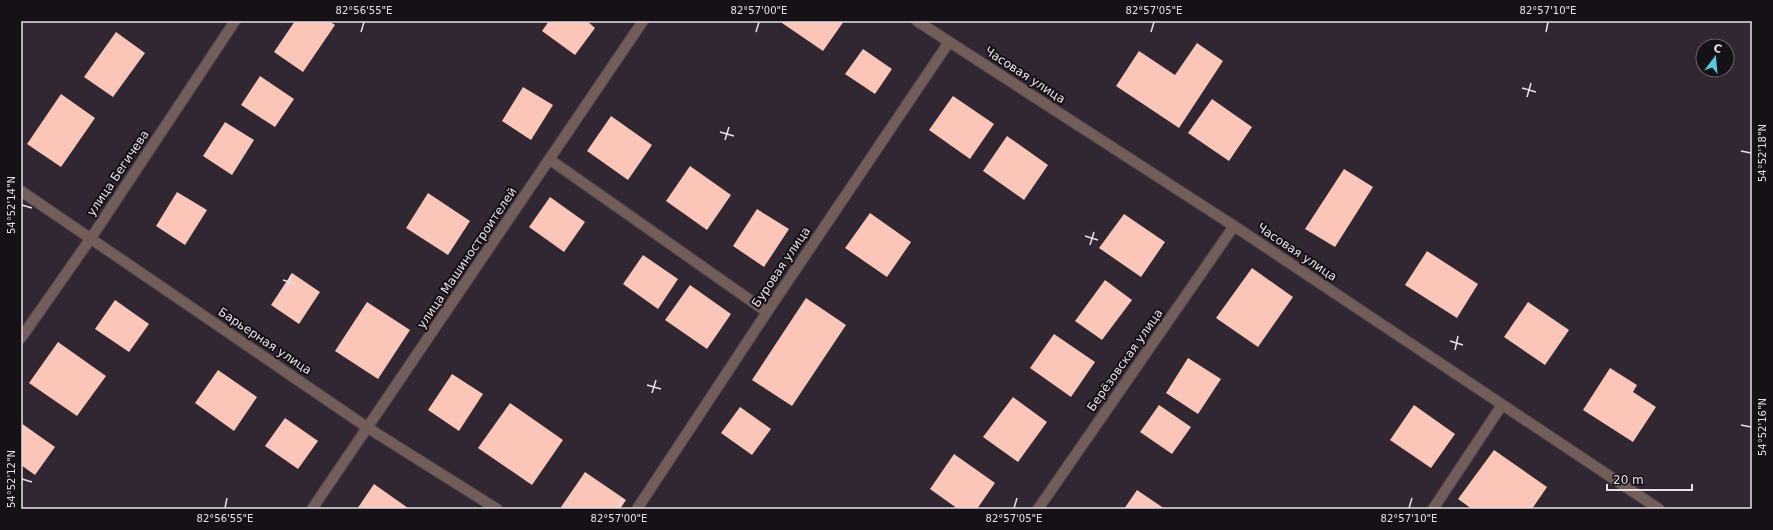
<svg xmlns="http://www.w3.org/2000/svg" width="1773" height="530" font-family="'DejaVu Sans',sans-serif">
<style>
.building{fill:#fbc5b7}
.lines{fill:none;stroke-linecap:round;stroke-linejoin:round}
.lane-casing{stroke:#4d454f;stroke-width:12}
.street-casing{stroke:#4d454f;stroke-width:12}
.lane{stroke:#735d58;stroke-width:10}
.street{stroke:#735d58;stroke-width:10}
.ticks{fill:none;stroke:#e8e1e9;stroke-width:1.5}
.labels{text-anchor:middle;stroke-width:4;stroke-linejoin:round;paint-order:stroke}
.street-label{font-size:12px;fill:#e8e1e9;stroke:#161116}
.neatline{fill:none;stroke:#e8e1e9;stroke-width:1.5}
.ticks-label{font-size:10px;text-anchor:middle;fill:#e8e1e9}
</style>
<rect width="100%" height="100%" fill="#302732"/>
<!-- building -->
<path class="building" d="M295,21H329L335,25L303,72L274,52Z
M549,21H587L595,28L575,55L542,31Z
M783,21H844L823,51L782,23Z
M116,32L145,53L113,97L84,77Z
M1197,43L1223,61L1179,128L1116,86L1139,51L1175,75Z
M863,49L892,69L875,94L845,74Z
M260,76L294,99L275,127L241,105Z
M523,87L553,105L531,140L502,121Z
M61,94L95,118L61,167L27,144Z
M953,96L994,124L970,159L929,130Z
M1212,99L1252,127L1229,161L1188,133Z
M611,116L652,145L628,180L587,151Z
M225,122L254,140L232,175L203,156Z
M1007,136L1048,165L1024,200L983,171Z
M690,166L731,195L707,230L666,201Z
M1344,169L1373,187L1335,247L1305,229Z
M177,192L207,210L185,245L156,226Z
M428,193L470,221L448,255L406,228Z
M550,197L585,222L564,252L529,227Z
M757,209L789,229L764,267L733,246Z
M870,213L911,242L887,277L845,248Z
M1124,214L1165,242L1141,277L1099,248Z
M1427,251L1478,284L1457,318L1405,285Z
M643,255L678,279L658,309L623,284Z
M1252,268L1293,297L1258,347L1216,318Z
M292,273L320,292L299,324L271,305Z
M1105,280L1132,300L1102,340L1075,321Z
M690,285L731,314L707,349L665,320Z
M806,298L846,325L792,406L752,380Z
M115,300L149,324L129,352L95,329Z
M367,302L410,330L378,379L335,351Z
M1528,302L1569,330L1545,365L1504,337Z
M1054,334L1095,362L1071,397L1030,368Z
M58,342L106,376L77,416L29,383Z
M1188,358L1221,379L1198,414L1166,393Z
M1610,368L1637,385L1633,392L1656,407L1633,442L1583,410Z
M218,370L257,397L234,431L195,403Z
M452,374L483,394L459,431L428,410Z
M1013,397L1047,422L1018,462L983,437Z
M510,403L563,440L532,485L478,448Z
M1159,405L1191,427L1172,454L1140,432Z
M1414,405L1455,434L1431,468L1390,440Z
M740,407L771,429L752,455L721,433Z
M285,418L318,441L298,469L265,446Z
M21,423L55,447L35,475L21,465Z
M1494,450L1547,487L1532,509H1472L1458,499Z
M954,454L995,483L977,509H958L930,489Z
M585,472L626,500L620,509H564L561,507Z
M374,484L408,508L407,509H357Z
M1137,490L1165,509H1124Z"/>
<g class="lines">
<defs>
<path id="lane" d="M1433,509L1502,405"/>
<path id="street" d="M917,21L1234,226L1659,509
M549,159L767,312
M21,191L368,428L497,509
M21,338L91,238L235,21
M312,509L643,21
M637,509L767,312L949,42
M1038,509L1234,226"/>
</defs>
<!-- lane casing -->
<use href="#lane" class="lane-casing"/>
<!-- street casing -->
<use href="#street" class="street-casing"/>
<!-- lane -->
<use href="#lane" class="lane"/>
<!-- street -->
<use href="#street" class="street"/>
</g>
<!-- ticks -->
<path class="ticks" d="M361,32L364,22M756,32L759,22M1151,32L1154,22M1546,32L1548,22M1522,88L1536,92M1527,97L1531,83M720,132L734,136M725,140L729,127M1741,151L1751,153M22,205L32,208M1085,236L1098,240M1090,245L1094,232M283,280L296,284M287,289L291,275M1450,341L1463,345M1455,350L1458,336M647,385L661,389M652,393L656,380M1741,425L1751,427M22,479L32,482M225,508L227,498M619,508L622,498M1014,508L1017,498M1409,508L1412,498"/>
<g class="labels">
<!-- street labels -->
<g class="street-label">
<text transform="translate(1025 75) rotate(33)" y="4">Часовая улица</text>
<text transform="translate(118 173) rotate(-56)" y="4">улица Бегичева</text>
<text transform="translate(1297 252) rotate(34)" y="4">Часовая улица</text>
<text transform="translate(467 258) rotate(-56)" y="4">улица Машиностроителей</text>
<text transform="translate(781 267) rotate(-56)" y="4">Буровая улица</text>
<text transform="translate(265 341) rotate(34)" y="4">Барьерная улица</text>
<text transform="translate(1125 360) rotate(-55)" y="4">Берёзовская улица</text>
</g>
</g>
<!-- border -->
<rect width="1773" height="530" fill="none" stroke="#161116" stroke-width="44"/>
<!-- north arrow -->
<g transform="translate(1715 58) rotate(16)"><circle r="19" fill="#161116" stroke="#6a646a"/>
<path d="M0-3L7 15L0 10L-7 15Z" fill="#54cadd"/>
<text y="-6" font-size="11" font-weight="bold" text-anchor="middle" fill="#e8e1e9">С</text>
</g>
<!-- scale -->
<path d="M1607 484v6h85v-6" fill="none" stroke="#e8e1e9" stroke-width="2"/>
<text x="1613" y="484" font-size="12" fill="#e8e1e9" stroke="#161116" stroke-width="3" paint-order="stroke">20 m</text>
<rect x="22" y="22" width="1729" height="486" class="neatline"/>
<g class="ticks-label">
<text x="364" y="14">82°56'55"E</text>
<text x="759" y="14">82°57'00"E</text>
<text x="1154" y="14">82°57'05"E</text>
<text x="1548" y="14">82°57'10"E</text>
<text transform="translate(1762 153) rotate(-90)" y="4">54°52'18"N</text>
<text transform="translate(11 205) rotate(-90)" y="4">54°52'14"N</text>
<text transform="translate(1762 427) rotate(-90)" y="4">54°52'16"N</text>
<text transform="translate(11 479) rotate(-90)" y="4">54°52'12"N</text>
<text x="225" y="522">82°56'55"E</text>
<text x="619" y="522">82°57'00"E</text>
<text x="1014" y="522">82°57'05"E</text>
<text x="1409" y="522">82°57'10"E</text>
</g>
</svg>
